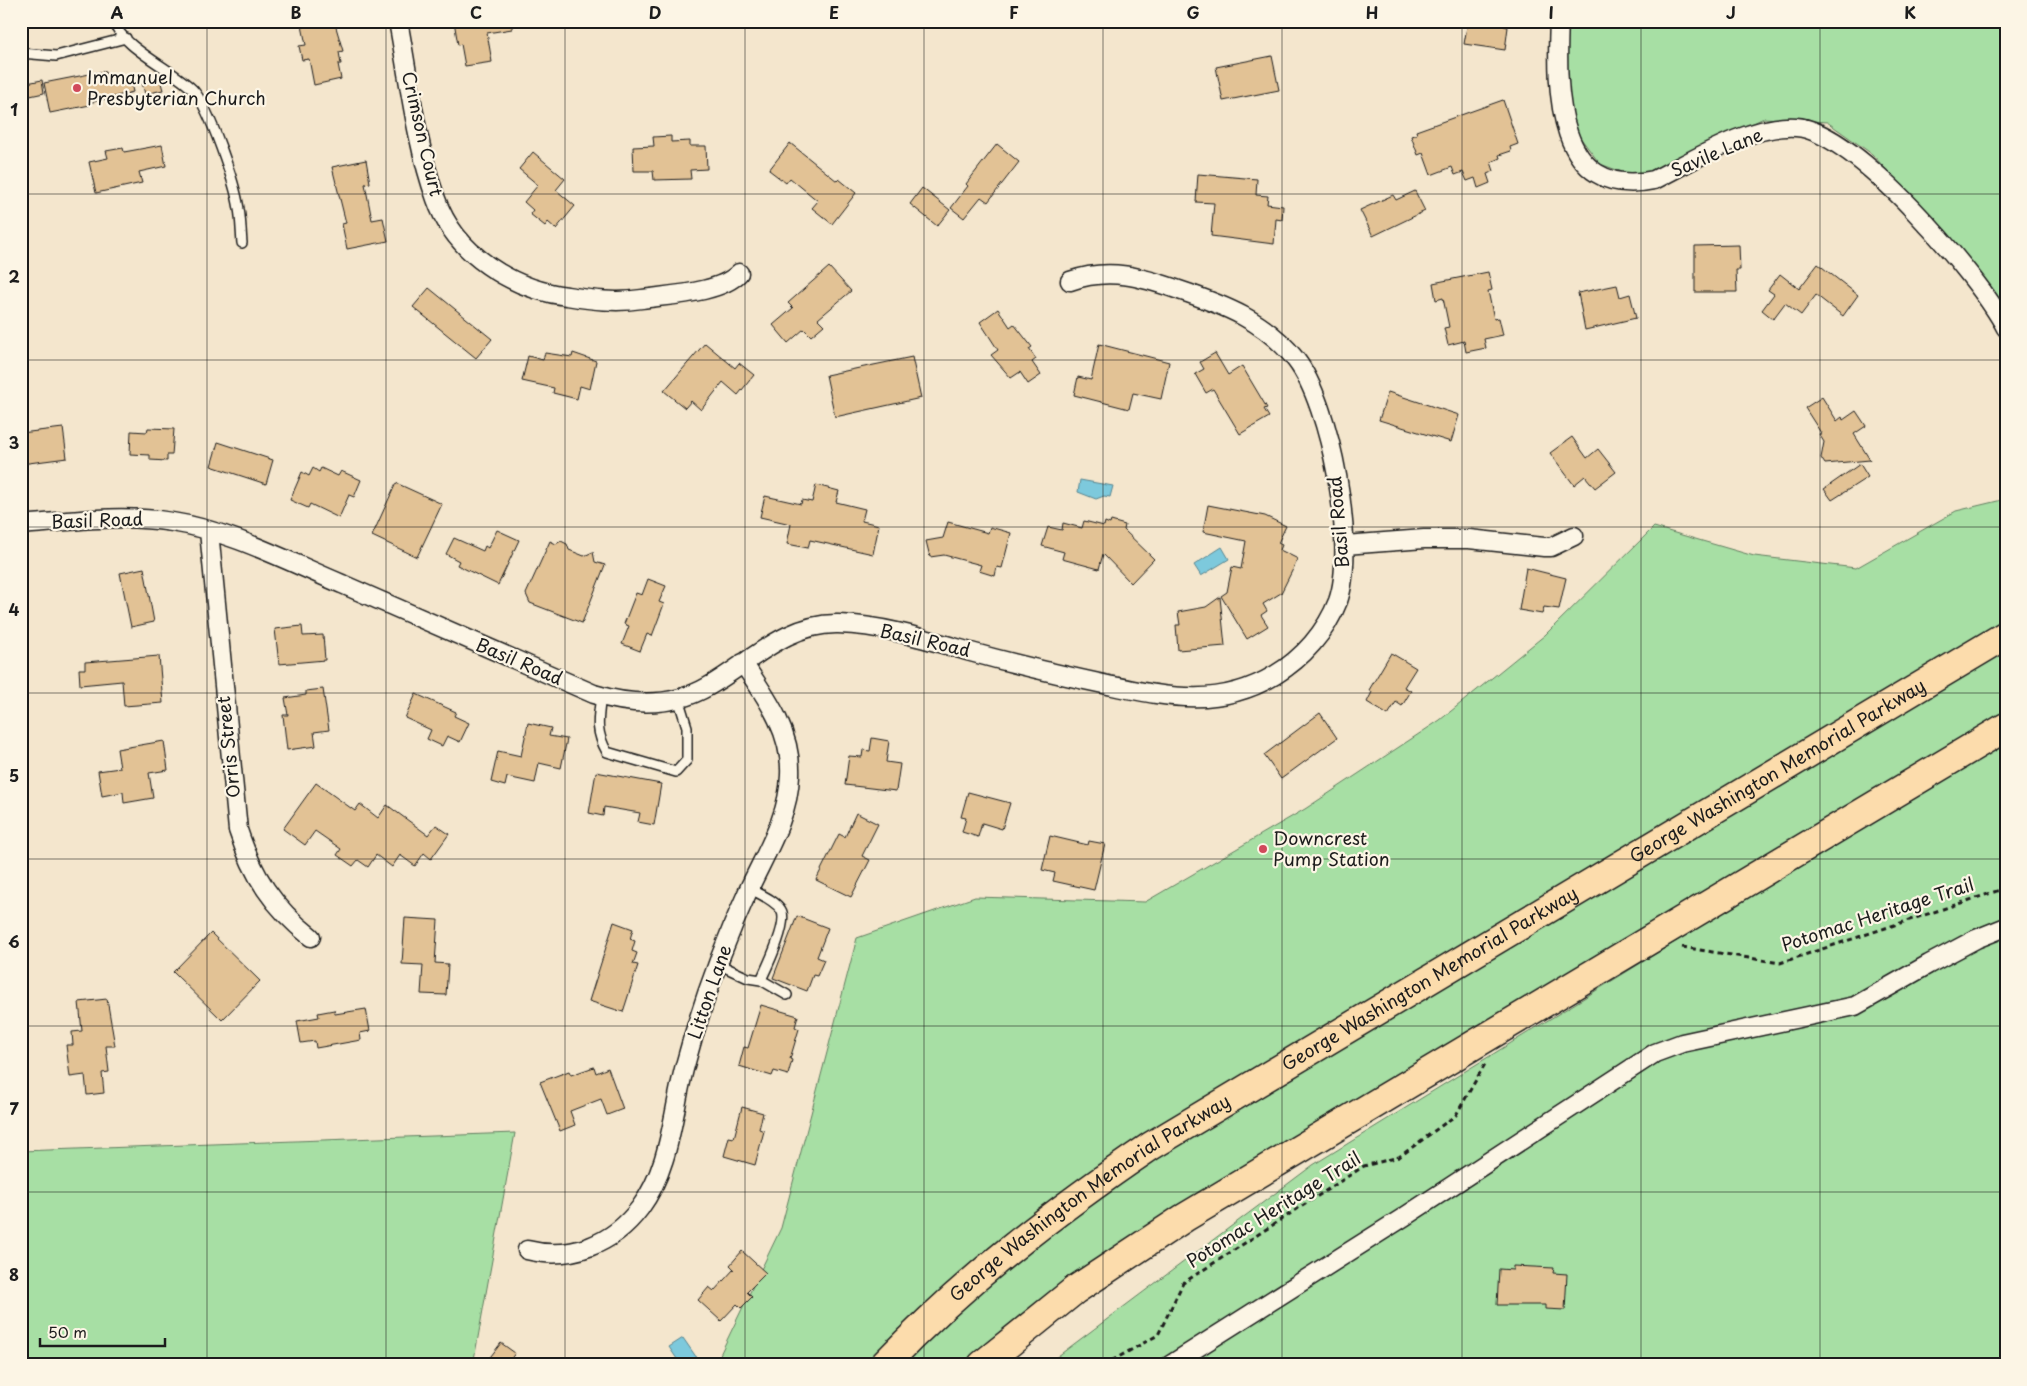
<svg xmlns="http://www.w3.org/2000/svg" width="2027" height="1386" font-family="'Playpen Sans',sans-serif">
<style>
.green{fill:#a7dfa4;stroke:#627e60}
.water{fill:#7dc9dc;stroke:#56848f}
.building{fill:#e2c295;stroke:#1c1c1c}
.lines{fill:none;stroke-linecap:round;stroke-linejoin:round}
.lane-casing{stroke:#1c1c1c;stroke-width:12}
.street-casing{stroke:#1c1c1c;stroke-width:21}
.highway-casing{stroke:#1c1c1c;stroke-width:31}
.path{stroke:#1c1c1c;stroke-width:3;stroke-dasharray:5 4;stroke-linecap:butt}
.lane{stroke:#fcf5e5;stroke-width:9}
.street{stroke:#fcf5e5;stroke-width:18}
.highway{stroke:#fcdcac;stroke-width:28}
.grid{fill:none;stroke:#1c1c1c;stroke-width:1;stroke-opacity:0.55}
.poi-dot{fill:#d1495b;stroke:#fcf5e5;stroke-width:2}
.labels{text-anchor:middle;stroke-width:4.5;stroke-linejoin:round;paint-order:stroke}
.poi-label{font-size:18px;fill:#1c1c1c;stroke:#fcf5e5;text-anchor:start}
.street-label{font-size:18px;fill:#1c1c1c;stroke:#fcf5e5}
.neatline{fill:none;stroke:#1c1c1c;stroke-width:2}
.grid-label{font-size:16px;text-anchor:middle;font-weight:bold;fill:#1c1c1c}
</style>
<rect width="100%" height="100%" fill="#f4e6cd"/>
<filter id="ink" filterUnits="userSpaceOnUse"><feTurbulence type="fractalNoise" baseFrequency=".02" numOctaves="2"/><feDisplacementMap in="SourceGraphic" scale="10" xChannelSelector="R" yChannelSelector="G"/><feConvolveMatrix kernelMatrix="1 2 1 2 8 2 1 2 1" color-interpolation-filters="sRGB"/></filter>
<g filter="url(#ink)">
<!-- green -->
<path class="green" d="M1567,21H2006V312L1976,269L1872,154L1827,122L1764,118L1642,175L1628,174L1600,164L1573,128L1567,99Z
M2006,499V622L1166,1122L997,1241L871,1365H715L781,1228L857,938L975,897L1145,902L1305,809L1440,720L1545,635L1654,527L1754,556L1856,568L1956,511Z
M2006,644V714L1075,1277L967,1365H897L1059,1219L1207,1121Z
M2006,738V1365H1046L1313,1165Z
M515,1133L473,1365H21V1151Z"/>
<!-- water -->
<path class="water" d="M1080,480L1113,486L1110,497L1104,496L1096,499L1078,492Z
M1222,547L1229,559L1201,576L1194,565Z
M683,1338L701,1364L700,1365H681L669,1347Z"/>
<!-- building -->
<path class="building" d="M301,21H331L332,25L335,24L343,51L339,52L341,64H338L341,79L314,85L309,59L302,60L299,46L306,45Z
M454,21H512V29L487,33L492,62L465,66L461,44L458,45Z
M1468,21H1505L1504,26L1508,27L1505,50L1464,44Z
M1272,56L1279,90L1223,101L1216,67Z
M105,71L106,80L114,79L115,82L130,79L133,92L89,103L90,105L50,113L44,83Z
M159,76L163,90L145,94L141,79Z
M42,80L44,93L30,96L27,83Z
M1503,100L1518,144L1510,147L1511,151L1499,155L1500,158L1491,162L1494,171L1487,174L1490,183L1478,188L1475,178L1467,181L1463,172L1455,175L1452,167L1431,175L1423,153L1418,155L1411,136L1417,134L1416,131Z
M671,136V142L690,141V146H706L707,169L690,170L691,179L654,180L653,171H634L633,147L654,146L653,137Z
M790,143L837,181L839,179L856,193L832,224L812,208L818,201L790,178L786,183L769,170Z
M997,144L1019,162L988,202L981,197L964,218L951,208L968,186L966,184Z
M162,145L166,166L139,172L142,183L96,193L89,162L108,158L106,151L123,148L124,152Z
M533,152L565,179L556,190L575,206L556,229L548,222L545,226L530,214L533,210L524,202L538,185L519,169Z
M366,160L370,183L365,184L372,220L383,218L388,241L347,249L342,224L346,223L332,167Z
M1198,174L1257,179L1256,195L1268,196L1267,204L1283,206L1282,220L1276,219L1274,244L1211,236L1214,203L1196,202Z
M922,188L950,210L937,226L910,204Z
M1415,191L1425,211L1373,236L1360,210L1393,195L1396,200Z
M1739,245L1740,270H1736L1737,292H1695V246Z
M1818,264L1858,295L1843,316L1816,295L1801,315L1785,303L1773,319L1762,310L1774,294L1768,290L1780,274L1799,289Z
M829,267L851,291L818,319L824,325L811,336L804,329L788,343L773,325L793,308L788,303Z
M1488,272L1492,290L1488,291L1494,319L1499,318L1503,335L1484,339L1486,348L1466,352L1464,341L1448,345L1444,328L1449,327L1443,298L1436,300L1433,283Z
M1617,285L1620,297L1630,294L1636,318L1585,330L1578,293Z
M429,288L492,339L476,358L413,307Z
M998,309L1010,327L1014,324L1032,347L1029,349L1036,359L1032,362L1041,375L1028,384L1020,372L1011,378L991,355L998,350L980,322Z
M705,343L735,368L739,363L754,375L738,395L723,382L701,410L691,401L685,408L664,391Z
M1099,344L1169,362L1161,399L1133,393L1129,409L1074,395L1078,377L1091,380Z
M545,353L572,357L573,353L596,361L590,389L580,386L577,399L553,393L554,388L522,381L528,356L543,360Z
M1215,353L1228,375L1242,366L1267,408L1264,409L1269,417L1240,434L1213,389L1206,393L1195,374L1204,369L1200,362Z
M912,357L921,398L835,417L826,375Z
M1388,392L1459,415L1451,442L1379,420Z
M1822,397L1837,421L1842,417L1843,420L1856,411L1866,426L1854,434L1870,460L1825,464L1821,458L1824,442L1819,434L1821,433L1805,408Z
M63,428L67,458L21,464V433Z
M148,428L174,429L172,455H167V461L150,460V455L130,454L131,431L147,432Z
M1572,437L1587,458L1598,449L1616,472L1595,488L1585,476L1574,485L1550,453Z
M218,442L273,460L266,484L211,466Z
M1860,464L1868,477L1832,500L1824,489Z
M313,468L319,472L321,468L338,476L341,471L361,480L354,497L349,495L339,518L310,504L308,508L290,500L302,472L309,476Z
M396,483L442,504L417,557L372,536Z
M816,485L839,491L836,502L865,509L862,521L879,525L873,554L810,540L808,548L787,544L791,524L760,517L765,496L801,504L802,500L812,502Z
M1208,505L1265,516L1286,526L1278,543L1282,545L1280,550L1298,559L1281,593L1263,604L1267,611L1261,615L1268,626L1247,639L1221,596L1227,592L1232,567L1241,569L1246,541L1203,532Z
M1084,521L1104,526L1105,522L1110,524L1111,521L1125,525L1124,530L1154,559L1131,583L1103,554L1099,569L1062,559L1064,552L1042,546L1048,527L1062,530L1063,523L1082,528Z
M948,522L988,533L990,527L1011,533L1002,568L997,567L995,576L979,571L981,565L944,555L930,557L926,541L943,538Z
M497,530L519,540L498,585L457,565L459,561L446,554L454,538L483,551L485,546L488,548Z
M550,541L556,544L561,541L567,544L569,550L584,556L593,552L595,562L605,565L582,623L530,603L526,594Z
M144,568L154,622L131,627L120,573Z
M1526,568L1566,578L1559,609L1544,607L1542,614L1519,610Z
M648,579L666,586L659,602L664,604L652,636L647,634L640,651L622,644L629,626L624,624L636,593L642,595Z
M1220,597L1225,646L1178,650L1176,625H1180L1178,612L1206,607Z
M302,626L303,636L323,635L325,660L279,664L275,629Z
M1391,653L1416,668L1404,687L1411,691L1402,706L1396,702L1388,715L1367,702L1372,692L1369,690Z
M159,656L163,703L124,706L122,681L80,685L79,669H85V662Z
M323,689L329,730L314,732L316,746L287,750L283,715H288L285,698L306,695V691Z
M416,694L456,712L454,716L469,723L460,742L447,736L442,746L427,739L431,730L405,718Z
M1320,713L1337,738L1281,779L1264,755Z
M528,723L551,728L549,736L567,739L561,768L539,763L535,783L507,777L505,786L491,782L498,751L521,756Z
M872,738L889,741L886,762L900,764L896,791L845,785L849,756L862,757L863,750L870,751Z
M164,741L168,770L149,773L153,798L124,803L123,792L102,796L98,771L120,768L117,749Z
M596,772L661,784L654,825L638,822L640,813L604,807L603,816L589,813Z
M316,783L355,811L360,804L378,818L387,805L428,835L436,825L449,834L431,859L424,853L415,866L400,855L392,867L376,855L368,867L358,860L353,866L337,855L341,849L315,831L305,845L283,829Z
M968,792L1010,803L1002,829L982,823L978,837L962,832L966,818L961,817Z
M856,813L878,824L862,856L870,860L851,897L816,880L839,834L845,837Z
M1050,836L1088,845L1089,841L1105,844L1094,890L1053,881L1055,873L1042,870Z
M797,916L828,928L817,957L824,960L817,976L813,975L807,991L773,978Z
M405,918L438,920L435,963L448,964L446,995L421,994L423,965L402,964Z
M614,922L633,929L630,939L635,941L632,951L637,953L633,964L638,965L623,1012L589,1001Z
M211,933L260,981L222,1020L173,972Z
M107,999L115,1046H106L109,1072L102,1073L104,1093L87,1095L85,1075L70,1077L66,1045H73L72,1032L82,1031L79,1002Z
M761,1005L798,1016L795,1027L799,1029L790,1059L792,1060L788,1075L774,1071L772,1076L739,1066L744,1047L748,1048Z
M366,1009L370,1031L360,1033L361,1040L316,1048L315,1041L301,1043L297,1021L319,1017L318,1013L334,1010L335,1014Z
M594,1067L596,1073L608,1068L623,1109L607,1115L601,1099L570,1111L575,1125L560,1131L540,1082L569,1071L571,1075Z
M742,1107L763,1113L759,1129L764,1131L755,1165L724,1156L729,1137L734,1138Z
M742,1251L766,1273L747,1292L752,1297L741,1308L737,1304L721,1321L698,1300L709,1287L714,1291L734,1269L730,1265Z
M1513,1266L1554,1268L1553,1273L1567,1274L1565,1310L1545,1309V1305H1497L1499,1269L1513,1270Z
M501,1343L515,1353L507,1365H484Z"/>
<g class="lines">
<defs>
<path id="lane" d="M114,21C120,47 176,71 194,91C210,110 235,183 239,209C241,220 241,232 242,243
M21,53L56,56L126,38
M601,696C598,719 595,731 607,752L676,772L687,760V727L678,698
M718,964L748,978L761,980C767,967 789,922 781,910C775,900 759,894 749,888
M761,980L787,995"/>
<path id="street" d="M398,21C409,79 416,144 436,199C455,254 512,289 567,296C592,300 617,303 642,299C669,295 721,293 739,273
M1559,21C1556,88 1555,201 1654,180C1694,160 1750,124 1796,127C1854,130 1979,276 2006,328
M21,525C72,521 121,514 172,522C231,531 287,561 342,584C426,621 510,658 594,694C633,706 673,707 709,686C751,662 786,623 838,624C881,625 926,639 967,651C1014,664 1061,675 1108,685C1167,697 1219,709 1275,675C1303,658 1326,632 1338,601C1357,547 1331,405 1296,360C1266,321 1224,305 1179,290C1142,277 1109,267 1070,281
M209,531L238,830C253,876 273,907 311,937
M1345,545L1424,539H1469L1544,547H1551L1574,536
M527,1250C571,1261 613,1244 640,1208C670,1168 672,1116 684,1069C700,1009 722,948 748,891C765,854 789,817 790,775C792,732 766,697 743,663
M1170,1365L1404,1217L1655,1053L1682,1043L1855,1006L1929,964L1976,939L2006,927"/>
<g id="highway">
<path id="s1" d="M884,1365C964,1281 1055,1211 1151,1146L2006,635"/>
<path d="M982,1365L1075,1290L1184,1218L2006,727"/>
</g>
</defs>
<!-- lane casing -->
<use href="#lane" class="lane-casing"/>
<!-- street casing -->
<use href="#street" class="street-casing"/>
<!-- highway casing -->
<use href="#highway" class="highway-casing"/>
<!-- path -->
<path class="path" d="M1682,947L1780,963L2006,888
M1104,1365L1158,1335L1183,1283L1364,1166L1399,1157L1456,1115L1485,1064"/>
<!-- lane -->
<use href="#lane" class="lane"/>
<!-- street -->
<use href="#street" class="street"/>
<!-- highway -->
<use href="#highway" class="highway"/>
</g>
</g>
<!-- grid -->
<path class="grid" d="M207,21V1365M386,21V1365M565,21V1365M745,21V1365M924,21V1365M1103,21V1365M1282,21V1365M1462,21V1365M1641,21V1365M1820,21V1365M21,194H2006M21,360H2006M21,527H2006M21,693H2006M21,859H2006M21,1026H2006M21,1192H2006"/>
<!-- markers -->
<g class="poi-dot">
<circle cx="77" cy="88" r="5"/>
<circle cx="1263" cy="849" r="5"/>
</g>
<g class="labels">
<!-- poi labels -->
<g class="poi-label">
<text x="87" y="84">Immanuel<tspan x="87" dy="21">Presbyterian Church</tspan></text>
<text x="1273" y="845">Downcrest<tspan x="1273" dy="21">Pump Station</tspan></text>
</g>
<!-- street labels -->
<g class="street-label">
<text transform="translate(422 134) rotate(77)" y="6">Crimson Court</text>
<text transform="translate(1717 153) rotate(-23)" y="6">Savile Lane</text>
<text transform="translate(97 521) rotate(-2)" y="6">Basil Road</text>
<text transform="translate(1339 522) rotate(-95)" y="6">Basil Road</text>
<text transform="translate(925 641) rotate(13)" y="6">Basil Road</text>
<text transform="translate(519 662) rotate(23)" y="6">Basil Road</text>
<text transform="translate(229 747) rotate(-96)" y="6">Orris Street</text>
<text dy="6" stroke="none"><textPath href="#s1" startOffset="1076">George Washington Memorial Parkway</textPath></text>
<text transform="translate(1878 915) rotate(-18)" y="6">Potomac Heritage Trail</text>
<text dy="6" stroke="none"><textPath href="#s1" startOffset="671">George Washington Memorial Parkway</textPath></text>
<text transform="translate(710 992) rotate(-71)" y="6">Litton Lane</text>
<text dy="6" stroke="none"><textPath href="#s1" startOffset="266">George Washington Memorial Parkway</textPath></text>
<text transform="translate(1274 1210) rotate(-32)" y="6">Potomac Heritage Trail</text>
</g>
</g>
<!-- margin -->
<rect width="2027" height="1386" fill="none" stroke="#fcf5e5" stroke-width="55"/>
<!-- scale -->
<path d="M40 1338v8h125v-8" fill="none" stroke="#1c1c1c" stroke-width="2.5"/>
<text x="48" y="1338" font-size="15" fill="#1c1c1c" stroke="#fcf5e5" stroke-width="4" paint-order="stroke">50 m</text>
<rect x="28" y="28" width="1972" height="1330" class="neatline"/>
<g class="grid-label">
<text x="117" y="19">A</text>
<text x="296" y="19">B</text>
<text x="476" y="19">C</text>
<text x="655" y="19">D</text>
<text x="834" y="19">E</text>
<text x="1014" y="19">F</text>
<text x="1193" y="19">G</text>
<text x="1372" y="19">H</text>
<text x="1551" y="19">I</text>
<text x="1731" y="19">J</text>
<text x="1910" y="19">K</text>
<text x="14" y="116">1</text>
<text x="14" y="283">2</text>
<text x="14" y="449">3</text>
<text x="14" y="616">4</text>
<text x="14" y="782">5</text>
<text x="14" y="948">6</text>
<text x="14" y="1115">7</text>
<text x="14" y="1281">8</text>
</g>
</svg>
